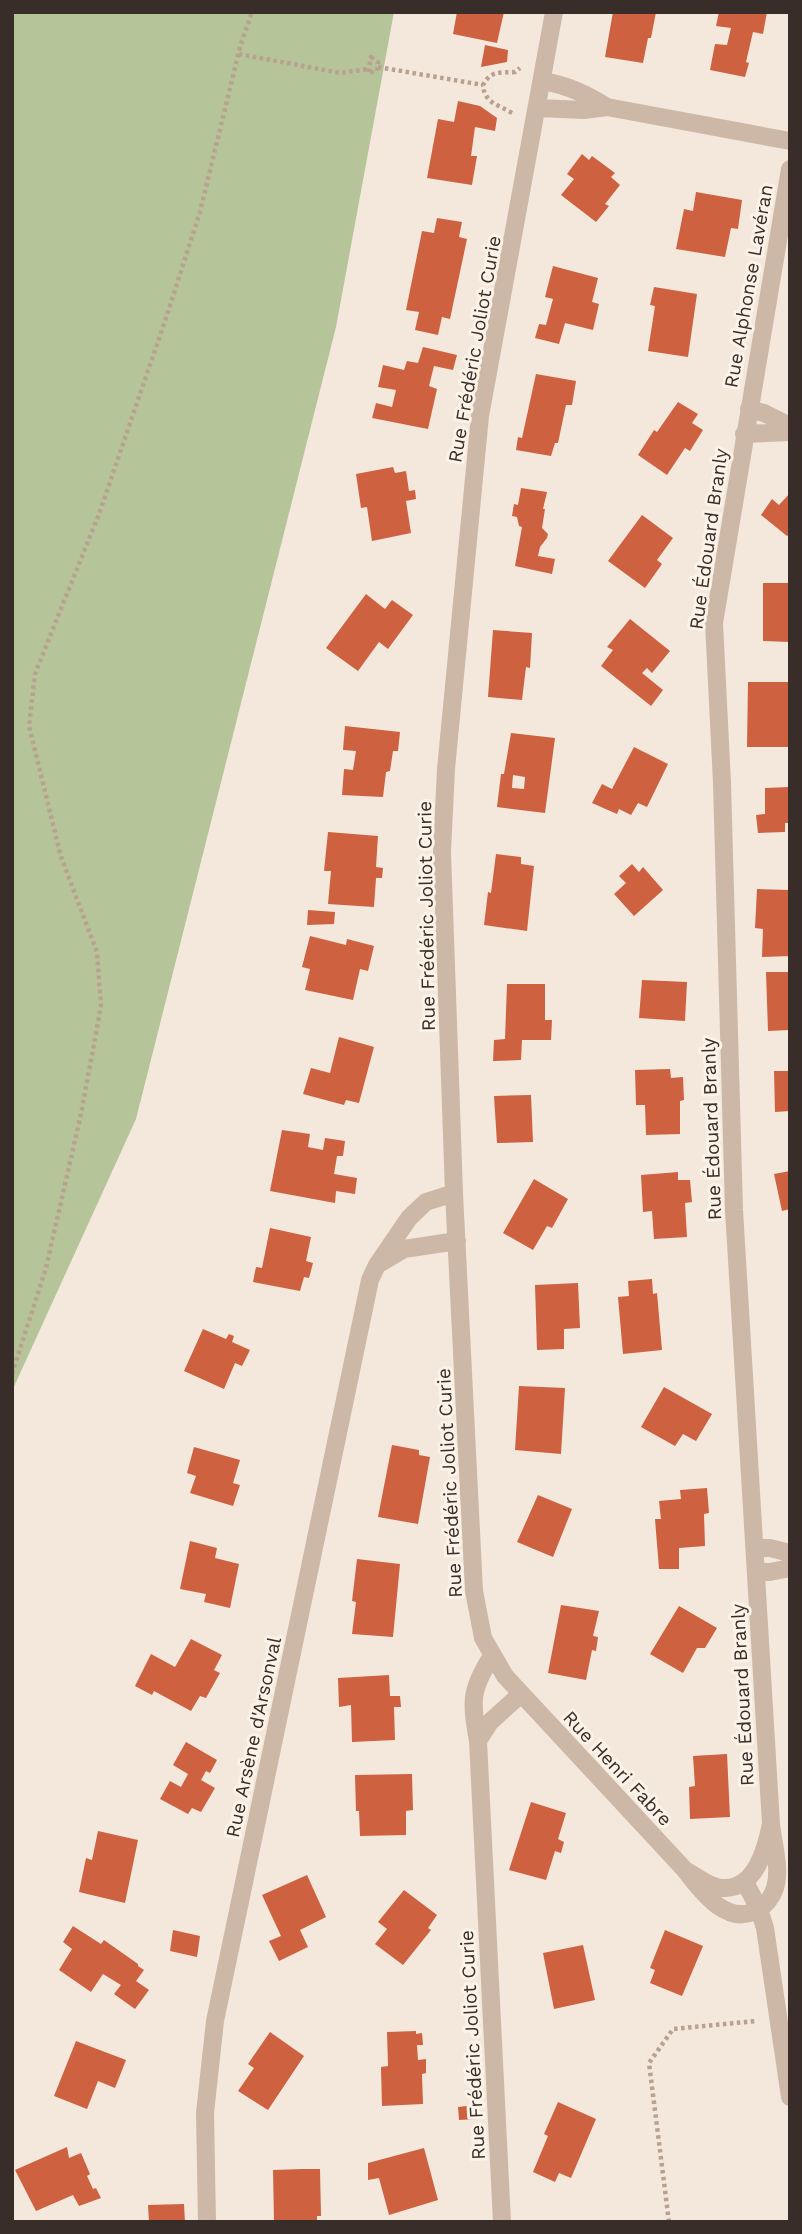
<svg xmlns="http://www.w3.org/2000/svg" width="802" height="2234" font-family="'Work Sans',sans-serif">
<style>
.green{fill:#b6c49a}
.building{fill:#cd6140;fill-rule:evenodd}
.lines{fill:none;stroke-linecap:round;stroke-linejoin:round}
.path{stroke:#b9a191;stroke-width:4.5;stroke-dasharray:3.5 3.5;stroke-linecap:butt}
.street{stroke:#cdb8a7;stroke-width:18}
.labels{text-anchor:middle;stroke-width:6;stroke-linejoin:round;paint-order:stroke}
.street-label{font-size:19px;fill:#382d28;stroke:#fbf2e8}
</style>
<rect width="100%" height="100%" fill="#f4e8dc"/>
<!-- green -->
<path class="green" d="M12,12H394L336,327L136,1119L12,1391Z"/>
<!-- building -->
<path class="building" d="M457,12H504L497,43L453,34Z
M613,12H656L651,38H648L643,63L605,57Z
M719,12H767L763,34L753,32L746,62L749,63L745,77L710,70L715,44L727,45L731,28L716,26Z
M485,45L508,50L507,62L481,67Z
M458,101L480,106L497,118L495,131L475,127L471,156H477L472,185L427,178L438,119L454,122Z
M582,154L589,160L592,156L615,173L611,177L620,185L605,204L609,206L596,222L561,195L574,179L567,174Z
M696,192L742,200L738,229L731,228L725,257L676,249L684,209L693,211Z
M437,218L462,222L459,237L467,239L450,319L442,317L438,335L415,330L419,312L406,310L422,231L434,233Z
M553,266L598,278L592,302L599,304L593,330L565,323L559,344L535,338L539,324L546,325L553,299L545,297Z
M654,287L697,294L688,357L648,351L655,306L650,305Z
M423,347L457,355L453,370L434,366L429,386L437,389L428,429L372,418L376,403L392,407L396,390L378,387L383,365L404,370L407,361L418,363Z
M536,374L576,381L572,405H566L558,443H555L551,456L516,450L518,437L522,438Z
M678,402L698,414L692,423L703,430L690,451L685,448L667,475L638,455L654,430L657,432Z
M393,467L395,473L406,471L409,491L415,490L416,499L406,501L411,533L372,541L367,507L361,508L356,474Z
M521,488L547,492L543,509H545L542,528L548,534L547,538L540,547L538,556L555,559L552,574L515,566L522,527L519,526L517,517L512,516L514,504L518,505Z
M790,493V533L787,536L761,515L772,499L779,505Z
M642,515L673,538L657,560L662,564L645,588L608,561Z
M763,583H790V642L763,641Z
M366,594L385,609L392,600L413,615L388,649L379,642L358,671L326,648Z
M630,619L670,651L652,673L647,668L642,673L663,690L651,706L601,666L613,650L607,647Z
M493,630L532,633L530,668L526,667L522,700L488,697Z
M748,682H790V747H747Z
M345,726L400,732L398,751H393L390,771L386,772L383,797L342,795L344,769L353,770L356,751L343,750Z
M511,733L555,738L545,813L497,807L501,774H504ZM513,775L525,777L524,789L512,788Z
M634,747L668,764L647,807L638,803L631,815L619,809L617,814L592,803L602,784L612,789Z
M790,787V823H785V832L758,833L756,815L765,814V788Z
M328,832L378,836L376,867L383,868L382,878H376L374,907L328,904L331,871H324Z
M496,854L521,857V864L534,866L527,931L484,925L488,892L491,893Z
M632,864L639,872L643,867L663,890L634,916L614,894L626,883L619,876Z
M757,889L790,890V956L762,957L763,929L755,928Z
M308,910L335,912L334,924L307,925Z
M310,936L346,945L347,939L374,946L368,971L360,969L353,1000L305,990L310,969L302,967Z
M766,972H790V1030L768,1031Z
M642,980L687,982L685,1021L639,1018Z
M507,984H545V1020H552L551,1040H522L521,1060L493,1061L494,1040L505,1039Z
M339,1037L374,1047L359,1103L346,1100L344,1105L303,1094L311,1068L330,1073Z
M670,1069L671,1078L683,1077L684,1100L680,1101V1134L646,1135L645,1105H636L635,1070Z
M774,1071H790V1111L775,1112Z
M531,1095L533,1142L497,1143L494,1096Z
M282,1130L310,1134L308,1147L323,1150L325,1138L345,1141L343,1156H337L334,1174L357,1178L355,1194L336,1191L335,1203L270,1191Z
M790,1171V1209L782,1211L774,1174Z
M678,1172V1180H690L692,1202L685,1203L687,1237L654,1239L652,1211L643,1212L641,1175Z
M534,1179L568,1199L552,1228L547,1226L533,1250L503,1233Z
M270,1228L311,1237L306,1261L313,1263L309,1278L304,1277L300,1291L253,1282L256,1267L262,1268Z
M652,1279L653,1294L657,1293L662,1350L623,1354L618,1297L629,1296L628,1281Z
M578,1283L580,1328L564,1329V1349L537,1350L535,1285Z
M203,1329L226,1339L229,1334L234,1336L232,1342L250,1350L242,1366L235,1363L224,1389L184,1371Z
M519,1386L565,1388L561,1454L515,1450Z
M664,1387L712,1414L696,1441L683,1434L675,1446L641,1427Z
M392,1445L419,1450V1455L430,1457L418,1524L378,1517Z
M194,1447L240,1460L233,1483L240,1485L233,1506L190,1493L196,1476L187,1473Z
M707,1488L709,1513L704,1514L705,1546L679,1548V1569H659L655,1519H661L659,1501L681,1499L680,1490Z
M538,1495L572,1509L553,1557L517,1542Z
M190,1541L217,1548L215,1558L239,1564L230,1608L204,1602L206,1594L180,1589Z
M357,1559L400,1564L393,1637L352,1634L356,1602L352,1601Z
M561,1605L599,1611L593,1636L598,1637L596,1651L592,1650L586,1680L548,1673Z
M679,1606L717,1628L705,1648H697L683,1673L650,1654Z
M191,1639L222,1655L214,1670L220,1673L206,1698L200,1696L191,1711L154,1691L152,1695L135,1686L151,1654L175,1667Z
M389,1675L390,1696H400L401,1707H394L395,1740L352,1742L351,1705L339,1707L338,1678Z
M186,1742L217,1760L210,1773L206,1771L201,1780L215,1788L201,1812L192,1808L188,1814L160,1799L170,1781L181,1787L188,1774L173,1765Z
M727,1754L730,1817L690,1819L689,1787L695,1786L693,1756Z
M412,1774L413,1810L406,1811V1835L360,1836L359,1811H356L355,1775Z
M531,1802L566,1813L558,1839L564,1842L561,1853L555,1851L546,1880L509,1870Z
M98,1831L138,1840L125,1903L79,1892L86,1858L92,1860Z
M307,1875L326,1917L300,1930L308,1947L279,1961L269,1941L281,1936L262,1895Z
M404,1890L437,1915L428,1928L431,1930L403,1965L375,1944L387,1929L378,1922Z
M73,1926L101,1944L104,1940L138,1964V1966L144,1970L136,1981L149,1990L135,2009L114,1994L121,1985L103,1974L91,1992L59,1970L72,1949L63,1942Z
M173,1930L200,1936L197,1957L170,1951Z
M665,1930L703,1946L682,1996L650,1983L655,1970L650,1968Z
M583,1945L595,2000L554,2009L543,1953Z
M416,2031V2034L422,2033L423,2045H417L418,2060L426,2059V2073L422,2074L423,2104L382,2106L381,2067L388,2066L387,2032Z
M270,2032L304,2056L268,2110L238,2091L254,2068L248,2064Z
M76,2041L126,2060L115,2088L98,2081L87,2109L54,2096Z
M558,2102L596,2119L571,2178L559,2173L555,2182L533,2172L548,2136L544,2134Z
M476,2105L477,2119L459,2120L458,2107Z
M67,2147L69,2158L81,2153L90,2174L87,2176L93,2189L96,2188L101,2198L79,2206L73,2195L36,2211L15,2170Z
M424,2148L438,2200L389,2215L379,2178L368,2180V2163Z
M302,2169H320L321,2216H317V2222H274L273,2170Z
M184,2204L185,2222H149L148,2205Z"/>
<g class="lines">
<!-- path -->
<path class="path" d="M239,54L340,73L369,69
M371,57L378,62L377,71L368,73Z
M378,67L483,85
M512,113C499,105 484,103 483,85C491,70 500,73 515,72L520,68
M12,1374L46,1268L81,1114L101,1006L97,952L61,857L29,726L35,674L99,514L166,318L200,212L240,47L252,12
M669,2222L649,2063L673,2029L756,2021"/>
<!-- street -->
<path class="street" d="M554,12L480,416L446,769L442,852L454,1193L474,1591L483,1638L505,1676L685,1870
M607,107L790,141
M538,108L584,110L607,107C586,94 567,85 542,81
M749,409L764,413L790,426
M744,434L790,432
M454,1193L426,1202L409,1218L377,1265L404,1249L457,1241
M756,1548H770L790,1553
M756,1572H770L790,1568
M492,1656C470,1690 471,1702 478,1741L490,1722L521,1694
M478,1741L502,2222
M771,1824L734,1210L722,783L714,623L790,169
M771,1824C773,1843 781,1869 775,1888C772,1897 766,1905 758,1909C728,1928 701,1891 685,1870C697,1877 712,1889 726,1888C756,1887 766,1848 771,1824Z
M745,1882L759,1909L765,1928L790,2097
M207,2222L205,2113L215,2021L370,1280L377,1265"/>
</g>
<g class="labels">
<!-- street labels -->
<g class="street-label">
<text transform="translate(748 286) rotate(-80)" y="7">Rue Alphonse Lavéran</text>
<text transform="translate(474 349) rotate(-80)" y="7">Rue Frédéric Joliot Curie</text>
<text transform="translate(708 539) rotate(-82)" y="7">Rue Édouard Branly</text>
<text transform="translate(426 916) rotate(-91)" y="7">Rue Frédéric Joliot Curie</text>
<text transform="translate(711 1129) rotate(-92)" y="7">Rue Édouard Branly</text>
<text transform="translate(449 1483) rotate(-93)" y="7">Rue Frédéric Joliot Curie</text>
<text transform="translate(742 1695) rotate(-93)" y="7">Rue Édouard Branly</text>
<text transform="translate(253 1737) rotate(-78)" y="7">Rue Arsène d'Arsonval</text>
<text transform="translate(618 1768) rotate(47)" y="7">Rue Henri Fabre</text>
<text transform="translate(472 2045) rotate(-93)" y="7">Rue Frédéric Joliot Curie</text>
</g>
</g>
<!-- border -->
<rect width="802" height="2234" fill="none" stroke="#382d28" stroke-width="28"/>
</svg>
